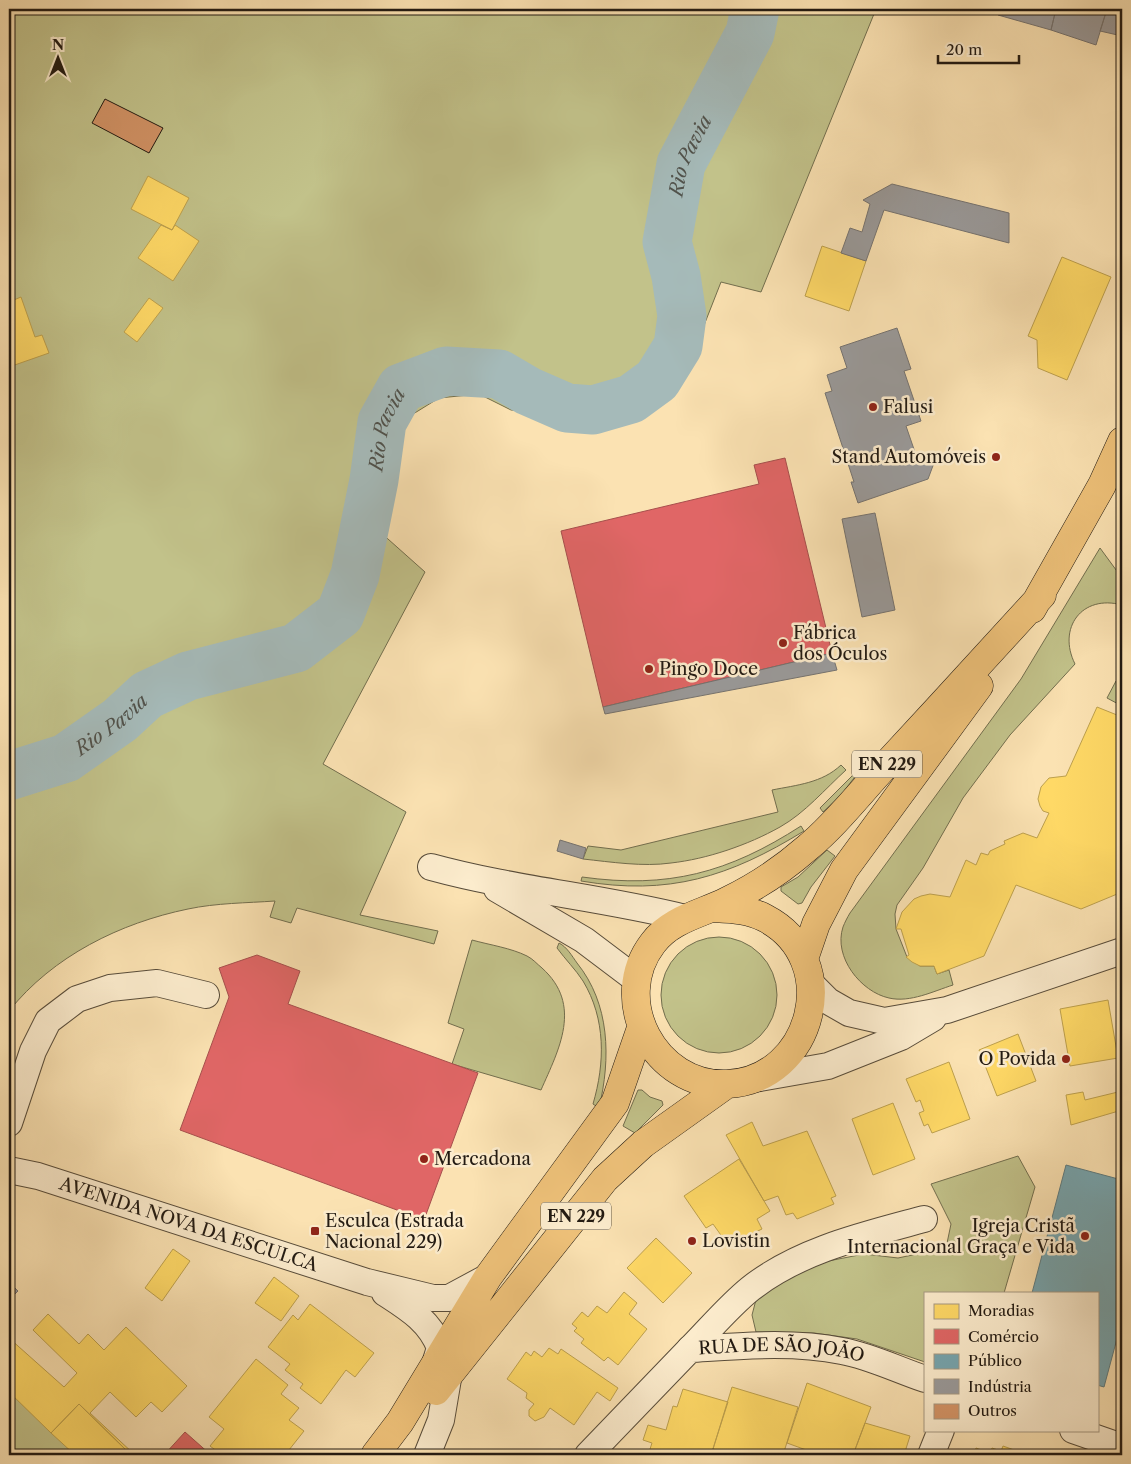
<svg xmlns="http://www.w3.org/2000/svg" width="1131" height="1464" font-family="'Libre Caslon Text',serif">
<style>
.green{fill:#c2c28a;stroke:#726e4e}
.homes{fill:#ffd966;stroke:#bda04d}
.shops{fill:#e06666;stroke:#a74f4d}
.public{fill:#76a5af;stroke:#5d7b80}
.industry{fill:#999;stroke:#757370}
.lines{fill:none;stroke-linecap:round;stroke-linejoin:round}
.river{stroke:#a5bab9;stroke-width:49}
.building{fill:#d29366;stroke:#221a12}
.minor-casing{stroke:#584c3a;stroke-width:28}
.major-casing{stroke:#221a12;stroke-width:29}
.minor{stroke:#fceccd;stroke-width:26}
.major{stroke:#eec179;stroke-width:28}
.poi-dot{fill:#8f2418;stroke:#fceccd;stroke-width:2}
.labels{text-anchor:middle;stroke-width:5;stroke-linejoin:round;paint-order:stroke}
.shield{fill:#fceccd;stroke:#63594a;stroke-width:1}
.shield-label{font-size:16px;font-weight:bold;fill:#221a12}
.poi-label{font-size:18px;fill:#221a12;stroke:#fceccd;text-anchor:start}
.street-label{font-size:18px;fill:#221a12;stroke:#fceccd}
.water-label{font-size:19px;font-style:italic;fill:#50524c;stroke:#fceccd}
</style>
<rect width="100%" height="100%" fill="#fbe2b2"/>
<filter id="stains"><feTurbulence type="fractalNoise" baseFrequency=".004" numOctaves="4"/><feColorMatrix values="0 0 0 0 .2 0 0 0 0 .09 0 0 0 0 .02 0 0 0 .5 -.17"/></filter>
<radialGradient id="worn" r=".72"><stop offset=".6" stop-color="#630" stop-opacity="0"/><stop offset="1" stop-color="#630" stop-opacity=".3"/></radialGradient>
<!-- green -->
<path class="green" d="M9,9H876L761,292L721,282L690,361L657,399L593,423L556,414L511,410L479,394L439,398L405,419L393,460L379,531L425,572L323,764L406,812L360,915L438,931L434,944L297,908L291,923L270,917L275,901C247,903 216,903 188,909C120,923 53,956 9,1011Z
M1100,548L1122,578V605C1082,594 1057,628 1075,664L1010,735L963,798L923,868L897,905L895,914L896,929L907,957L920,966H934L937,974L949,970L953,985C934,991 910,1003 889,998C861,992 833,957 843,927C845,922 847,918 850,913L1021,679Z
M1122,678V706L1107,698L1116,681Z
M866,756L870,757L841,795L823,812L820,808L852,776Z
M841,765L846,770C825,789 805,813 780,827C748,845 707,859 671,863C643,867 611,862 583,859L588,846L621,850L778,812L772,790C797,785 822,783 841,765Z
M801,826L804,831C729,877 669,896 581,881L582,877C668,889 728,873 801,826Z
M827,850L835,856L811,887L802,903L798,904L781,891V887L798,877Z
M661 995a58 58 0 1 1 116 0a58 58 0 1 1-116 0Z
M472,940C490,945 511,948 527,956C533,959 537,964 542,968C583,1005 559,1049 541,1090L452,1064L464,1029L448,1023Z
M559,943C567,947 572,956 577,963C610,1004 611,1058 599,1108L593,1104C605,1063 606,1019 583,981C576,970 565,959 557,948Z
M638,1090H642L650,1097L662,1101L663,1105L635,1133L623,1126Z
M1018,1156L1035,1187L1004,1293H925V1362L857,1339L814,1333L756,1332L752,1315L757,1296L818,1263L864,1254L898,1258L946,1248L951,1224L931,1184Z
M9,1391L76,1455H9Z"/>
<!-- homes -->
<path class="homes" d="M148,176L189,198L172,230L131,209Z
M161,225L172,230L175,225L199,241L173,281L138,258Z
M822,246L866,261L849,311L805,296Z
M1062,257L1111,277L1067,380L1038,368L1037,340L1028,336Z
M21,297L35,337L42,335L49,353L9,367V302Z
M149,298L163,308L137,342L124,332Z
M1097,707L1122,717V892L1081,909L1016,885L984,956L937,974L934,966H920L912,962L906,957L909,955L901,929H896L902,912L914,899L921,896L930,894L950,897L966,860L976,865L981,853L988,855L990,851L1005,844L1004,841L1023,833L1037,838L1049,813L1043,811L1040,806L1038,799L1041,787L1049,778L1066,776Z
M1108,1000L1118,1058L1070,1066L1060,1009Z
M1018,1034L1036,1081L997,1096L979,1050Z
M949,1062L970,1119L932,1133L928,1124L924,1126L919,1113L924,1111L920,1100L916,1102L906,1079Z
M1122,1091V1110L1071,1125L1066,1095L1083,1092L1085,1100Z
M893,1103L915,1159L873,1175L852,1119Z
M752,1122L763,1146L807,1131L836,1196L831,1198L834,1204L797,1219L793,1213L786,1215L778,1196L764,1201L726,1135Z
M739,1159L770,1211L757,1219L762,1229L728,1245L713,1224L706,1228L684,1196Z
M656,1238L692,1273L663,1303L627,1268Z
M173,1249L190,1261L162,1301L145,1288Z
M274,1277L299,1296L281,1321L255,1303Z
M624,1292L637,1303L629,1314L647,1329L618,1365L608,1357L604,1361L581,1343L584,1339L574,1331L577,1328L572,1324L582,1312L588,1317L597,1306L607,1313Z
M310,1304L374,1353L355,1377L346,1370L321,1404L300,1388L303,1384L285,1370L290,1364L268,1347L293,1315L298,1320Z
M48,1314L79,1344L88,1334L104,1350L126,1327L187,1386L162,1412L151,1402L136,1417L110,1392L90,1413L135,1455H119L125,1449L79,1404L51,1433L9,1392V1338L64,1387L77,1373L33,1330Z
M549,1348L558,1354L561,1349L618,1388L610,1401L597,1392L574,1425L550,1408L544,1417L535,1421L529,1416V1410L534,1404L526,1398L527,1393L507,1379L526,1352L531,1356L534,1351L542,1357Z
M256,1359L288,1385L281,1394L299,1408L289,1420L304,1431L285,1455H222L210,1446L224,1429L209,1417Z
M807,1383L871,1407L853,1455H820L787,1443Z
M732,1387L798,1407L783,1455H718L720,1451L713,1449Z
M683,1389L728,1402L711,1455H648L652,1443L643,1440L648,1425L666,1430L673,1406L677,1407Z
M79,1404L125,1449L119,1455H75L51,1433Z
M865,1423L910,1436L904,1455H853Z
M1003,1446L1017,1451L1016,1455H960L962,1450L974,1454L976,1448L990,1453L992,1448L1001,1451Z
M1017,1451L1030,1455H1016Z"/>
<!-- shops -->
<path class="shops" d="M785,458L832,653L603,707L561,531L759,484L754,465Z
M257,955L300,971L288,1004L478,1073L424,1220L180,1130L229,997L219,968Z
M185,1432L211,1455H164Z"/>
<!-- public -->
<path class="public" d="M1066,1165L1122,1180V1320L1104,1387L1097,1385V1293H1032Z"/>
<!-- industry -->
<path class="industry" d="M1000,9H1056L1051,30L998,15Z
M1056,9H1107L1096,45L1051,30Z
M1107,9H1122V36L1100,31Z
M892,184L1009,213V243L884,210L866,261L841,253L850,228L862,232L870,204L863,200Z
M897,328L911,369L904,371L921,421L906,426L918,461L937,455L928,479L858,503L851,482H854L825,393L832,391L827,375L847,368L840,347Z
M875,513L895,610L862,617L842,519Z
M832,653L837,670L605,714L603,707Z
M560,840L586,848L583,859L557,851Z
M9,1282L18,1291L9,1300Z"/>
<g class="lines">
<!-- river -->
<path class="river" id="s1" d="M9,776L66,758L120,720L147,695L188,676L296,648L340,614L355,575L374,480L382,422L401,388L446,371L499,374L528,391L567,408L593,410L631,399L657,380L678,346L682,316L676,276L667,242L681,164L750,33L755,9"/>
</g>
<!-- building -->
<path class="building" d="M105,99L163,128L149,153L92,123Z"/>
<g class="lines">
<defs>
<g id="minor">
<path d="M431,867C515,890 601,897 685,918"/>
<path d="M497,889L584,940L637,980"/>
<path d="M811,984L828,1001L849,1013L884,1021L947,1010L1122,951"/>
<path d="M754,1079L828,1066L901,1037L933,1018"/>
<path d="M9,1123L33,1051L48,1021L77,999L110,988L157,983L206,995"/>
<path id="s2" d="M9,1170L38,1176L367,1282L433,1298H449L488,1277"/>
<path d="M385,1293C408,1308 430,1321 440,1348L435,1364"/>
<path d="M690,1349C709,1330 728,1307 750,1289C799,1250 865,1235 924,1219"/>
<path d="M1073,1430L1122,1447"/>
<path d="M427,1455L441,1420L449,1373"/>
<path id="s3" d="M588,1455L690,1349C740,1346 792,1341 842,1351C870,1356 898,1370 925,1379"/>
<path d="M931,1455L941,1430"/>
</g>
<path id="major" d="M1032,609L1102,485L1122,441
M711,908C730,909 748,909 765,918C844,959 814,1080 727,1084C655,1087 609,1000 653,943C671,919 701,914 727,901C756,887 783,869 807,848C835,825 859,794 884,767C937,710 990,652 1042,595
M804,959L816,924L844,870L979,686
M436,1391L605,1179L643,1144L727,1084
M375,1455L400,1422L488,1277L615,1103L641,1028"/>
</defs>
<!-- minor casing -->
<use href="#minor" class="minor-casing"/>
<!-- major casing -->
<use href="#major" class="major-casing"/>
<!-- minor -->
<use href="#minor" class="minor"/>
<!-- major -->
<use href="#major" class="major"/>
</g>
<!-- markers -->
<g class="poi-dot">
<circle cx="873" cy="407" r="5"/>
<circle cx="996" cy="457" r="5"/>
<circle cx="783" cy="643" r="5"/>
<circle cx="649" cy="669" r="5"/>
<circle cx="1066" cy="1059" r="5"/>
<circle cx="424" cy="1159" r="5"/>
<rect x="310" y="1226" width="10" height="10" rx="2.5"/>
<circle cx="1085" cy="1236" r="5"/>
<circle cx="692" cy="1241" r="5"/>
</g>
<g class="labels">
<!-- shield labels -->
<g class="shield">
<rect x="852" y="750.5" width="70" height="27" rx="4"/>
<rect x="541" y="1202.5" width="70" height="27" rx="4"/>
</g>
<g class="shield-label">
<text x="887" y="770">EN 229</text>
<text x="576" y="1222">EN 229</text>
</g>
<!-- poi labels -->
<g class="poi-label">
<text x="883" y="413">Falusi</text>
<text x="986" y="463" text-anchor="end">Stand Automóveis</text>
<text x="793" y="639">Fábrica<tspan x="793" dy="21">dos Óculos</tspan></text>
<text x="659" y="675">Pingo Doce</text>
<text x="1056" y="1065" text-anchor="end">O Povida</text>
<text x="434" y="1165">Mercadona</text>
<text x="325" y="1227">Esculca (Estrada<tspan x="325" dy="21">Nacional 229)</tspan></text>
<text x="1075" y="1232" text-anchor="end">Igreja Cristã<tspan x="1075" dy="21">Internacional Graça e Vida</tspan></text>
<text x="702" y="1247">Lovistin</text>
</g>
<!-- street labels -->
<g class="street-label">
<text dy="6" stroke="none"><textPath href="#s2" startOffset="188">AVENIDA NOVA DA ESCULCA</textPath></text>
<text dy="6" stroke="none"><textPath href="#s3" startOffset="239">RUA DE SÃO JOÃO</textPath></text>
</g>
<!-- water labels -->
<g class="water-label">
<text dy="7" stroke="none"><textPath href="#s1" startOffset="1122">Rio Pavia</textPath></text>
<text dy="7" stroke="none"><textPath href="#s1" startOffset="566">Rio Pavia</textPath></text>
<text dy="7" stroke="none"><textPath href="#s1" startOffset="116">Rio Pavia</textPath></text>
</g>
</g>
<!-- margin -->
<rect width="1131" height="1464" fill="none" stroke="#fbe2b2" stroke-width="30"/>
<rect x="10" y="10" width="1111" height="1444" fill="none" stroke="#221a12" stroke-width="2.5"/>
<rect x="15" y="15" width="1101" height="1434" fill="none" stroke="#221a12"/>
<!-- legend -->
<rect x="924" y="1292" width="175" height="140" fill="#fceccd" stroke="#a59882"/>
<rect x="934" y="1304" width="25" height="15" fill="#ffd966" stroke="#a59882"/>
<text x="968" y="1316" font-size="15" fill="#221a12">Moradias</text>
<rect x="934" y="1329" width="25" height="15" fill="#e06666" stroke="#a59882"/>
<text x="968" y="1342" font-size="15" fill="#221a12">Comércio</text>
<rect x="934" y="1354" width="25" height="15" fill="#76a5af" stroke="#a59882"/>
<text x="968" y="1366" font-size="15" fill="#221a12">Público</text>
<rect x="934" y="1379" width="25" height="15" fill="#999999" stroke="#a59882"/>
<text x="968" y="1392" font-size="15" fill="#221a12">Indústria</text>
<rect x="934" y="1404" width="25" height="15" fill="#d29366" stroke="#a59882"/>
<text x="968" y="1416" font-size="15" fill="#221a12">Outros</text>
<!-- north arrow -->
<g transform="translate(58 58)" stroke="#fceccd" stroke-width="4" paint-order="stroke">
<path d="M0-4L9 19L0 12L-9 19Z" fill="#221a12"/>
<text y="-8" font-size="14" font-weight="bold" text-anchor="middle" fill="#221a12">N</text>
</g>
<!-- scale -->
<path d="M938 55v8h81v-8" fill="none" stroke="#221a12" stroke-width="2.5"/>
<text x="946" y="55" font-size="15" fill="#221a12" stroke="#fceccd" stroke-width="4" paint-order="stroke">20 m</text>
<rect width="100%" height="100%" filter="url(#stains)"/>
<rect width="100%" height="100%" fill="url(#worn)"/>
</svg>
